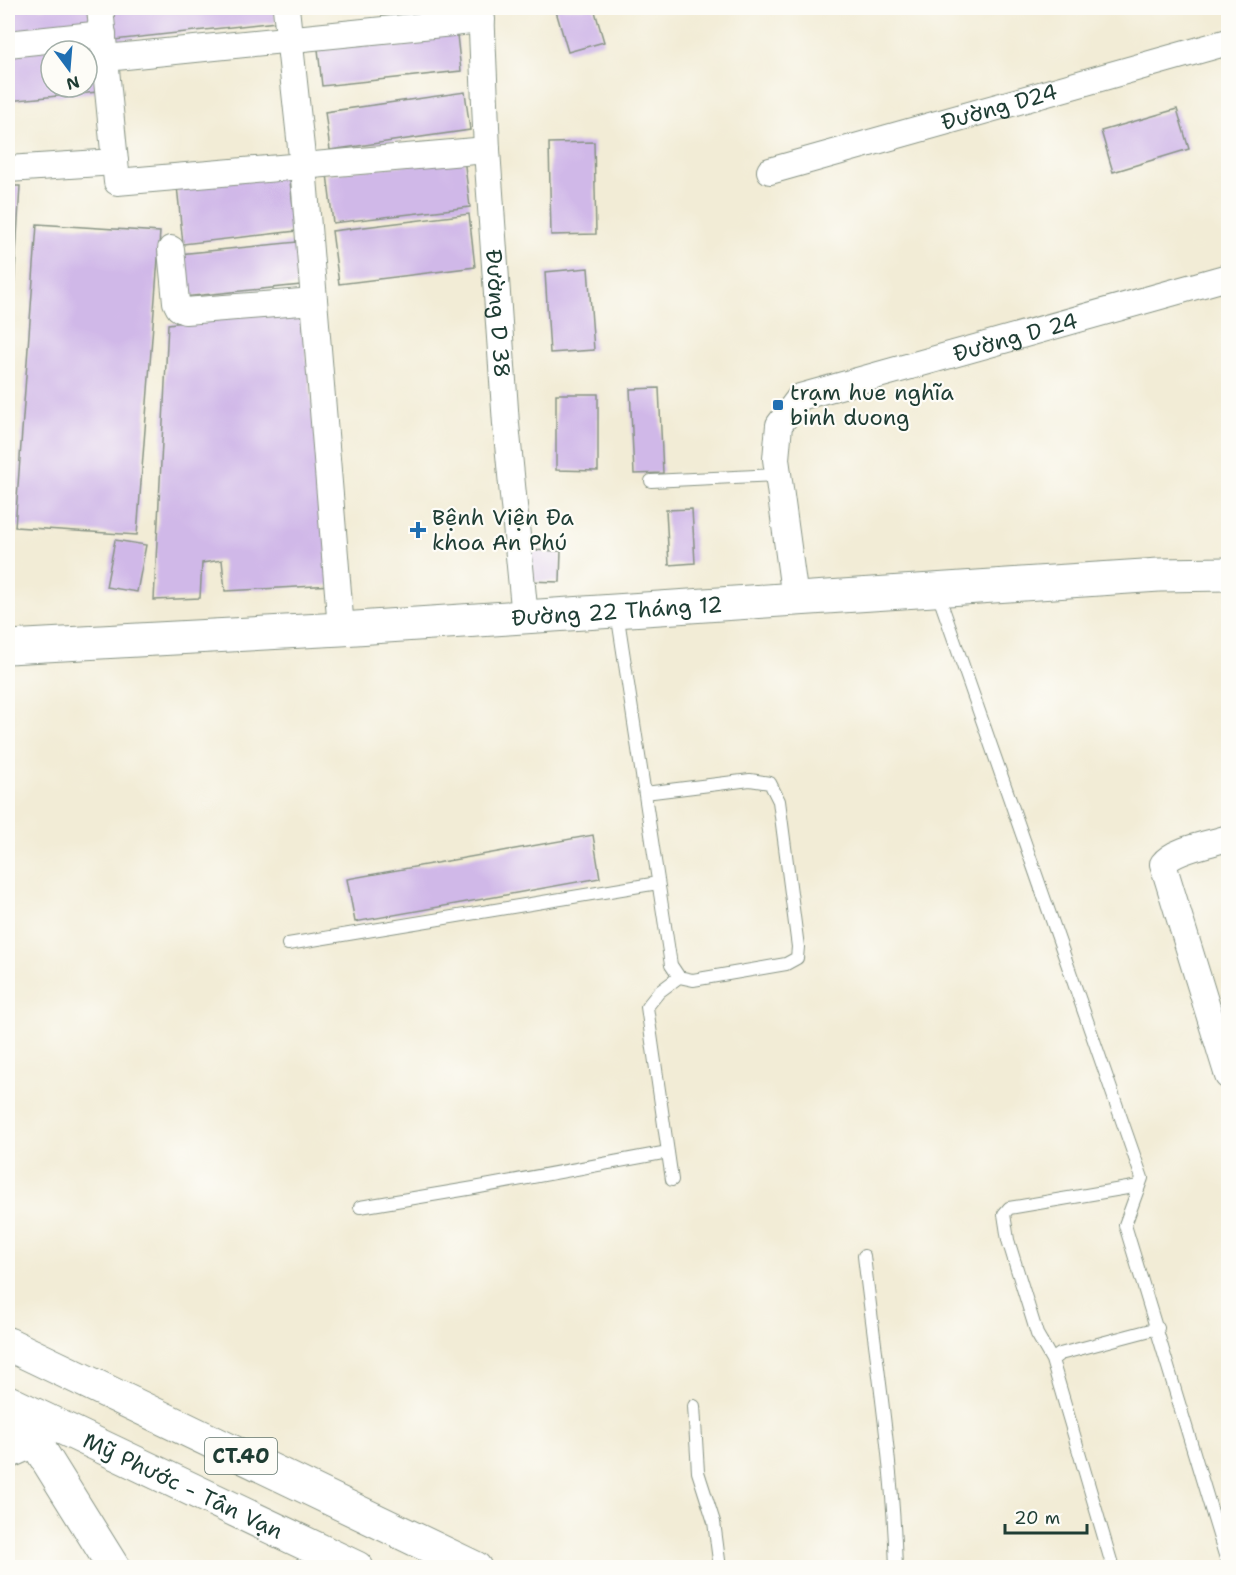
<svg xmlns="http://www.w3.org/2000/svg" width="1236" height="1575" font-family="'Shantell Sans',sans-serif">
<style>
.building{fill:#d0b8e8;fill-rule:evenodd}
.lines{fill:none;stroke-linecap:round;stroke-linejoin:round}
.service-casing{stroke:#889485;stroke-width:14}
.minor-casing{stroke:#889485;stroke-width:28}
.tertiary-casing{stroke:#889485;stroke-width:34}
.secondary-casing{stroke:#889485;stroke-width:35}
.primary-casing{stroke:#889485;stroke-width:35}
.service{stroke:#fff;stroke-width:12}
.minor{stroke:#fff;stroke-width:26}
.tertiary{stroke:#fff;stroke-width:32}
.secondary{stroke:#fff;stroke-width:33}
.primary{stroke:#fff;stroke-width:33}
.poi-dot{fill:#1f6fb2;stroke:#fdfcf7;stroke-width:2}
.labels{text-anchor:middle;stroke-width:4.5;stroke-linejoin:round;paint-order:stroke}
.shield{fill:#fdfcf7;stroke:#62766e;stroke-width:1.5}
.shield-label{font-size:21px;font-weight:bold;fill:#1f3d34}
.street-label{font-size:22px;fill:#1f3d34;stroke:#fdfcf7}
.poi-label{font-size:22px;fill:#1f3d34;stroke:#fdfcf7;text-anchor:start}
</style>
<rect width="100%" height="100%" fill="#fdfcf7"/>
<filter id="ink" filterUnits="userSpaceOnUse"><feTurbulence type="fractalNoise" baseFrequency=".0167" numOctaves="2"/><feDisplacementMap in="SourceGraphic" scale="12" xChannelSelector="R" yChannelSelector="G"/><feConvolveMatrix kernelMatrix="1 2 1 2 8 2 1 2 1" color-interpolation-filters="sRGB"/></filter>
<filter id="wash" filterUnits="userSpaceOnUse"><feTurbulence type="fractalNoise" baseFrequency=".008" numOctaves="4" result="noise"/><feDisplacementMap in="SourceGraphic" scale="24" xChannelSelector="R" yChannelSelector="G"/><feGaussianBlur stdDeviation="1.35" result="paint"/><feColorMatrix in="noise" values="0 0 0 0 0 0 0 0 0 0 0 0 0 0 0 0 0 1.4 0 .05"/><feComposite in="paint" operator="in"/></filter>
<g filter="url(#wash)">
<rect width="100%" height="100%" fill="#f2ecd6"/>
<g id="blocks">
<!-- building -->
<path class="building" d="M8,8H93L95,30L8,39Z
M111,8H274L276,22L114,40Z
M555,8H594L604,42L568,52Z
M456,26L461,71L322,86L317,40Z
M92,40L97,92L8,101V48ZM51,51H87V87H51Z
M465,92L470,130L330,150L325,112Z
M1177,109L1189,149L1113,172L1101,131Z
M594,142L596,234L551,235L549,143Z
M464,158L470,207L333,223L327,174Z
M289,173L296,231L183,244L177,186Z
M8,186H20L9,373H8Z
M469,214L475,267L339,284L332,231Z
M37,224L160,232L137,535L15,527Z
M297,242L301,285L183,297L179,254Z
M588,268L594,350L550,353L545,272Z
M301,308L333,585L225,591L222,560L202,563L200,598L154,600L168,324Z
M659,388L663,473L634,474L630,389Z
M556,394H598V471L556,470Z
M692,509L695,563L669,565L666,510Z
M115,540L146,545L137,592L106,587Z
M527,550L561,551L560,582L526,581Z
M593,835L600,878L355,922L347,879Z"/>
</g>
</g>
<g filter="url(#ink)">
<use href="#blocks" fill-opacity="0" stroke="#889485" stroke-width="1.5"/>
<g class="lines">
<defs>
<path id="service" d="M651,481L778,475
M937,591L1142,1178L1125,1225L1228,1565
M617,612L671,965L679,977L693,980L786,964L797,958L798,947L779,801L770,783L750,780L645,793
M288,944L658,883
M672,1180L647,1007L659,992L679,977
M360,1207L474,1188L668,1152
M864,1256C876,1359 893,1463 896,1568
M1052,1360L1037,1334L1008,1240L1004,1214L1009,1208L1139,1186
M694,1406L698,1472L714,1522L720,1568
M1113,1568L1052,1360L1060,1354L1158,1328"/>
<g id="minor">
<path d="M100,8L117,182L487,150"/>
<path d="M286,8L303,166L341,629"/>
<path id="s1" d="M481,8L487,150L506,424L525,617"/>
<path d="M8,44L103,34"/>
<path d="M106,58L482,20"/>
<path d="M8,169L115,162"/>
<path id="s2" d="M770,171L1228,42"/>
<path d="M171,249L176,302L179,308L185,311L314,301"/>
<path id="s3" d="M795,599L776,459L779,425L800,397L1228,277"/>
<path d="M1228,838C1210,844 1174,849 1163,864L1228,1076"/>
<path d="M8,1456L37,1443"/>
</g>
<path id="tertiary" d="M12,1404L114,1568"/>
<g id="secondary">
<path id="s4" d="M8,647L341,629L1159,575L1228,574"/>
</g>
<g id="primary">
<path d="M8,1344L475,1568"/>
<path id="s5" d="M8,1402L357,1568"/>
</g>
</defs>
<!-- service casing -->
<use href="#service" class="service-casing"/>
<!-- minor casing -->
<use href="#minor" class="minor-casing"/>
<!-- tertiary casing -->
<use href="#tertiary" class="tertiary-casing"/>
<!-- secondary casing -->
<use href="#secondary" class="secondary-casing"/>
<!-- primary casing -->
<use href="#primary" class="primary-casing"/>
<!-- service -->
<use href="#service" class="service"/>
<!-- minor -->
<use href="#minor" class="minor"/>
<!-- tertiary -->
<use href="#tertiary" class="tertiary"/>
<!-- secondary -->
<use href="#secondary" class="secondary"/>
<!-- primary -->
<use href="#primary" class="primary"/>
</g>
</g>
<!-- markers -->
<g class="poi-dot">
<rect x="772" y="399" width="12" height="12" rx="3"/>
<path d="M415 521h6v6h6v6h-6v6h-6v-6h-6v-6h6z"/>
</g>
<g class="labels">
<!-- shield labels -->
<rect class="shield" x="205" y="1438" width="72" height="36" rx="4.5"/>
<g class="shield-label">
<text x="241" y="1463">CT.40</text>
</g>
<!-- street labels -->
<g class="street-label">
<text dy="8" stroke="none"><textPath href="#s2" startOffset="238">Đường D24</textPath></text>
<text dy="8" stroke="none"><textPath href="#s1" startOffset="306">Đường D 38</textPath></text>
<text dy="8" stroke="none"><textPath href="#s3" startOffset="434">Đường D 24</textPath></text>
<text dy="8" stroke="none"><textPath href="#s4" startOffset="610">Đường 22 Tháng 12</textPath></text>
<text dy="8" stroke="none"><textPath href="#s5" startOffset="194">Mỹ Phước - Tân Vạn</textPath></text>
</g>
<!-- poi labels -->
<g class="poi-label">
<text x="790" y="400">trạm hue nghĩa<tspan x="790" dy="25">binh duong</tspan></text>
<text x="432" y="525">Bệnh Viện Đa<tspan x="432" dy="25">khoa An Phú</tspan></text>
</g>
</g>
<!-- margin -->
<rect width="1236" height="1575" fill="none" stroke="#fdfcf7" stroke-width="30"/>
<!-- north arrow -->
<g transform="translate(69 69) rotate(164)"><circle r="28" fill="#fdfcf7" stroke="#a4b0a9" stroke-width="1.5"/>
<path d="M0-4.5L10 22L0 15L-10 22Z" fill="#1f6fb2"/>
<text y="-9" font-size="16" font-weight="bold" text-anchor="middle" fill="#1f3d34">N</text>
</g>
<!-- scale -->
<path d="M1005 1524v9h82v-9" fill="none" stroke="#1f3d34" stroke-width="3"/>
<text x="1014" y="1524" font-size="18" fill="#1f3d34" stroke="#fdfcf7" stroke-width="4.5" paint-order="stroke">20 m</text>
</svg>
